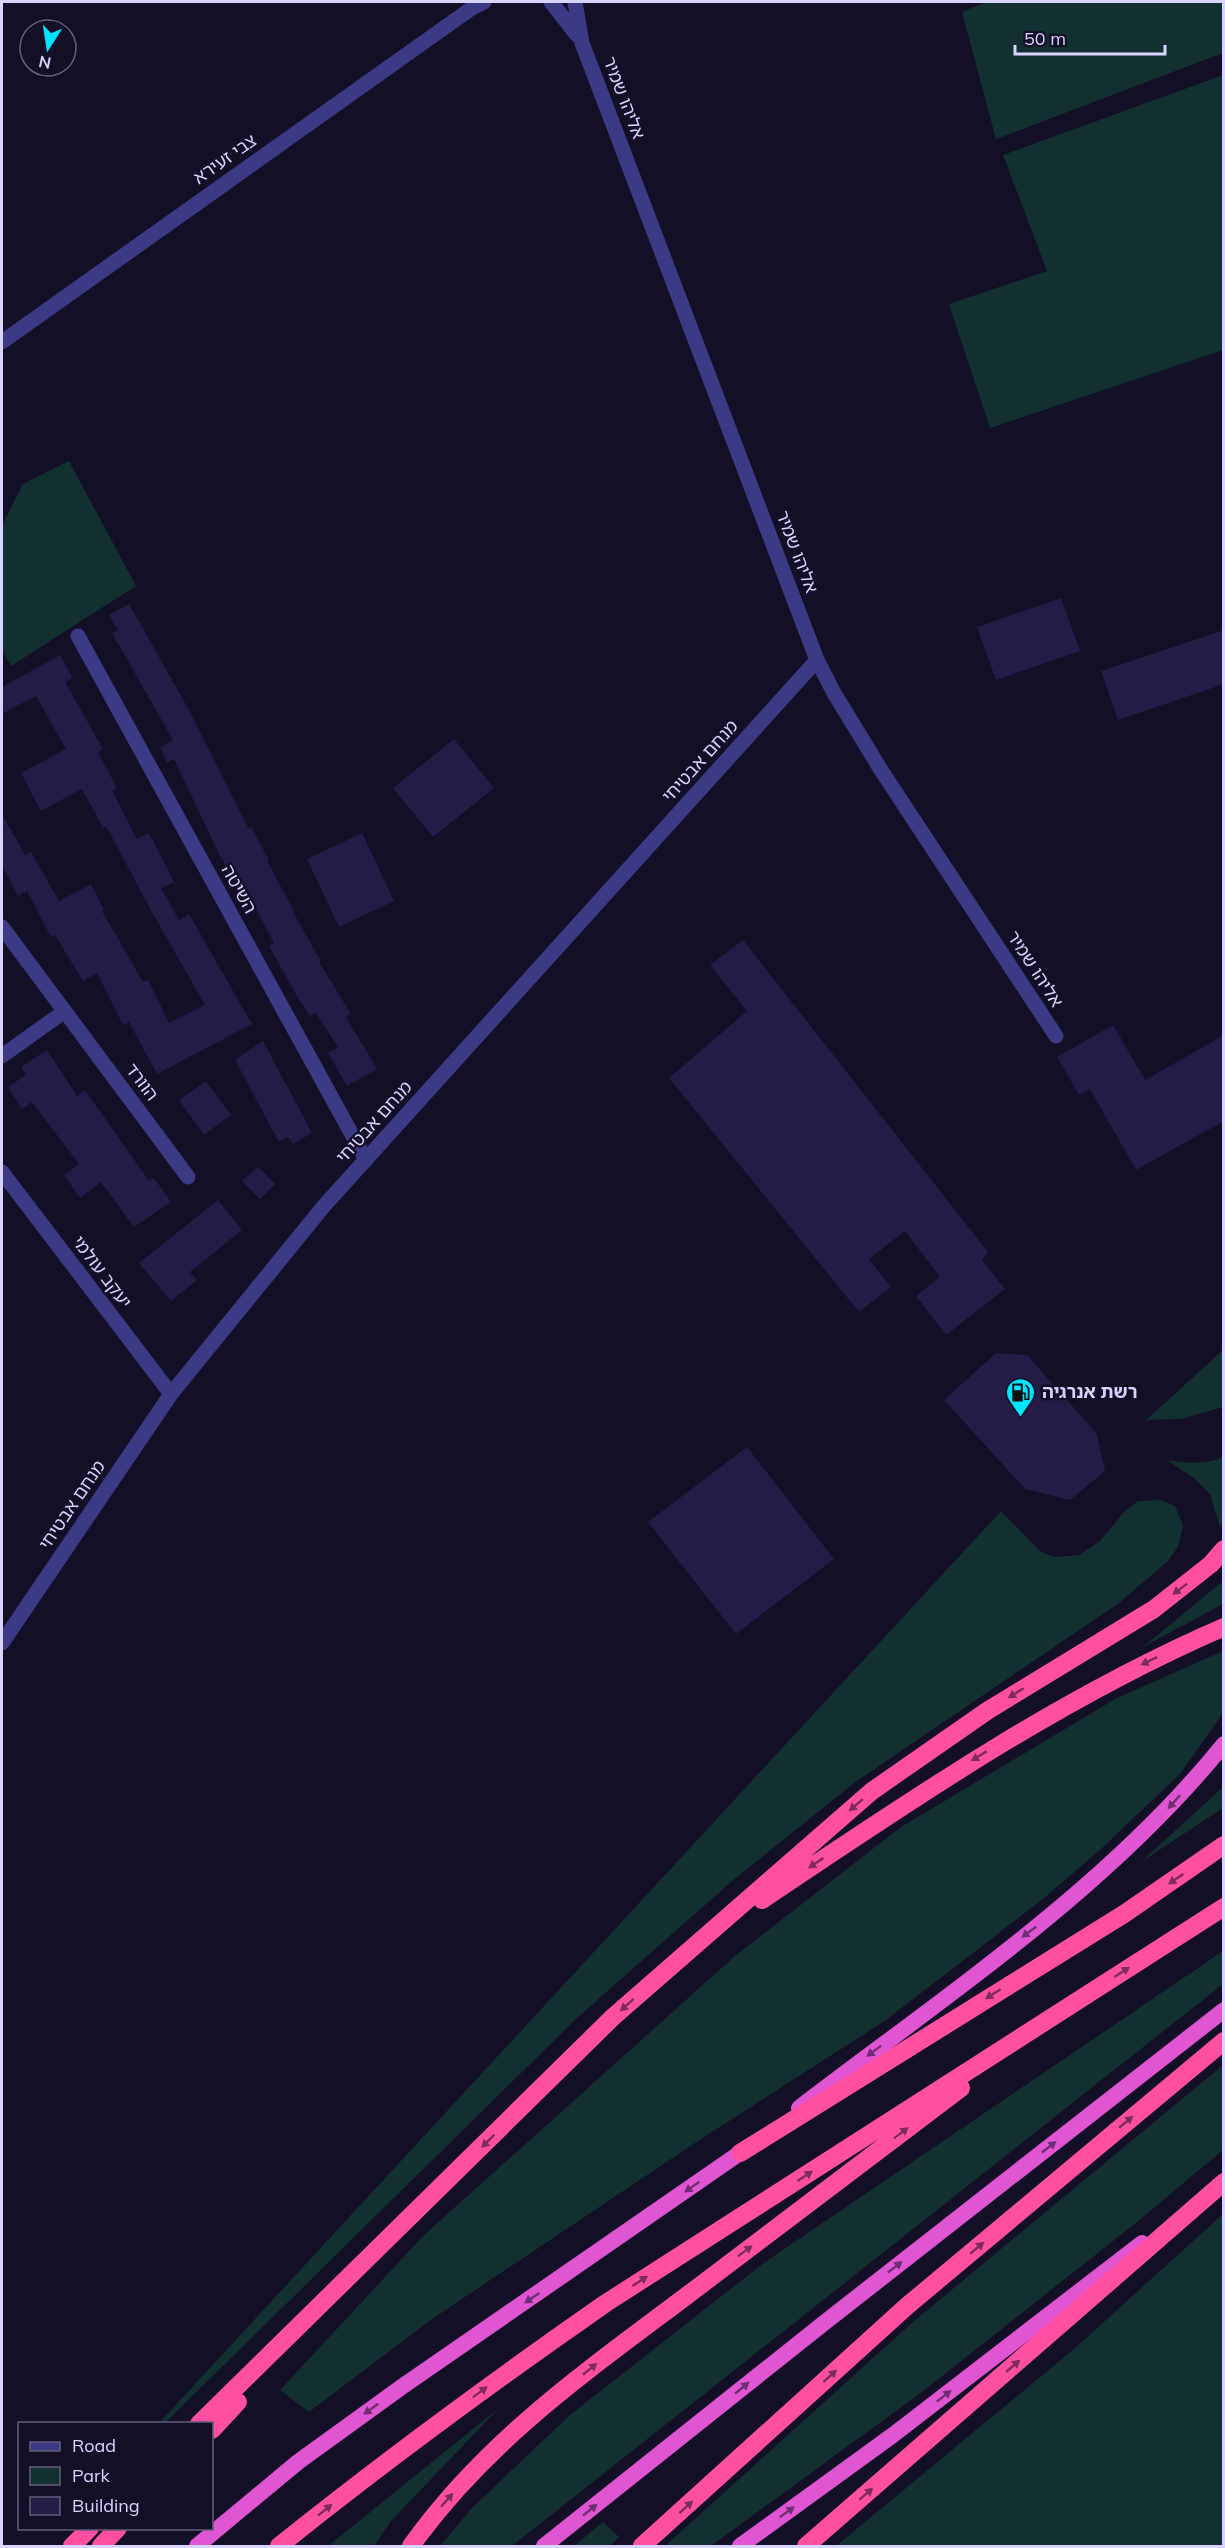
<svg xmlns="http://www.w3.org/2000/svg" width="1225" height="2548" font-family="Mulish,'Noto Sans Hebrew',sans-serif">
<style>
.green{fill:#12302f}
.building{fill:#241b47}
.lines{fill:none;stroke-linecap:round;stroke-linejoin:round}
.minor{stroke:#3d3a85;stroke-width:15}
.tertiary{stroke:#3d3a85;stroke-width:15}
.trunk{stroke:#e055d1;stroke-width:16}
.motorway{stroke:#ff4fa3;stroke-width:18}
.oneway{fill:#7d2c5e}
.oneway2{fill:#6f2e73}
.labels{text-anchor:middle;stroke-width:5;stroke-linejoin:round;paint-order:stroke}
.street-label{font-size:18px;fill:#d9d4ff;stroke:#130f26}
.poi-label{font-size:18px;font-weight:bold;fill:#d9d4ff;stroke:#130f26;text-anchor:start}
</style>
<rect width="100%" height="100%" fill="#130f26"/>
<!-- green -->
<path class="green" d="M986,2H1223V53L996,139L962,12Z
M1223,75V350L990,428L949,304L1047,271L1003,155Z
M69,461L136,586L11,666L2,650V525L23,484Z
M1223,1350V1407L1181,1419L1146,1420Z
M1223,1457V1521L1220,1527L1210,1494L1195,1479L1167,1460C1186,1463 1205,1465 1223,1457Z
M1161,1500L1175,1506L1183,1525L1178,1547L1167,1562L1119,1603L854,1783L731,1882L577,2018L165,2423H159L1001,1511L1040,1551L1054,1557L1079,1555L1100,1541L1124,1512L1138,1501Z
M1223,1581V1604L1143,1647Z
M1223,1651V1713L1180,1774L1101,1849L1043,1899L886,2020L704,2137L432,2319L309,2412L280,2390L424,2235L735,1956L901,1827L1115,1699Z
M1223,1787V1808L1141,1862Z
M1223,1951V1984L512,2546H440L471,2509L570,2415L765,2262Z
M1223,2065V2150L1137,2222L922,2392L711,2546H665L914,2321Z
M1223,2214V2546H836L1074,2349Z
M499,2408L391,2521L374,2546H328Z
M603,2522L619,2537L610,2546H574Z"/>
<!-- building -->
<path class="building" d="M1061,598L1080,651L996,680L977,627Z
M129,604L189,710L249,829L251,827L269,860L267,861L294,911L293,912L321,961L319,962L351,1014L346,1017L377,1069L347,1086L328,1053L338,1047L316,1013L310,1016L297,996L269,946L274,943L239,877L234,880L219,854L174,759L167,763L160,747L173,740L112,633L118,630L109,615Z
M1224,630V684L1118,720L1101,671Z
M60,655L73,678L65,682L103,749L98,752L117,788L112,791L137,839L149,833L174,882L161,888L179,920L189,914L252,1024L157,1074L129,1022L123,1025L97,973L83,981L55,935L51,937L27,891L18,896L2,865V814L25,855L31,852L59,901L91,884L104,910L102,911L143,982L148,980L169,1023L205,1005L153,914L106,826L103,828L82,789L41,811L21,773L66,749L36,696L2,714V687Z
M454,739L494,788L433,837L393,788Z
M362,833L394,901L339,927L307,859Z
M743,940L988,1252L982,1260L1005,1289L946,1335L916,1296L940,1277L905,1231L869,1259L891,1287L859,1312L669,1078L747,1011L710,965Z
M1113,1025L1145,1080L1224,1035V1121L1136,1170L1090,1089L1079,1095L1057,1057Z
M263,1041L312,1133L293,1144L288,1137L279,1142L235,1060Z
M47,1050L77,1096L85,1090L149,1181L154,1178L171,1202L134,1227L101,1182L80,1198L64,1175L79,1164L32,1102L22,1109L8,1087L26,1075L21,1067Z
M206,1081L231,1115L204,1135L179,1100Z
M258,1167L275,1184L260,1199L242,1181Z
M218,1200L242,1230L190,1272L197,1280L171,1301L139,1263Z
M996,1353L1027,1355L1097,1434L1105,1471L1070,1500L1025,1489L944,1400Z
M747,1447L834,1559L736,1634L648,1522Z"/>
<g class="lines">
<!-- minor -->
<path class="minor" d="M2,342L472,8L484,2
M78,636L366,1160
M817,660L834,693L881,770L1056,1036
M2,927L188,1177
M2,1056L65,1011
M2,1172L171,1394"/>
<!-- tertiary -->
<path class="tertiary" d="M551,2L577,35
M2,1643L171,1394L323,1207L817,660L582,43L575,2"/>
<!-- trunk -->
<path class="trunk" d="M799,2108C945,1996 1108,1888 1224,1744
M197,2546L298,2462L403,2386L750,2146
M544,2546L824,2323L1224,2010
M740,2546L893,2435L1142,2243"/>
<!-- motorway -->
<path class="motorway" d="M762,1900C911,1800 1058,1699 1224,1627
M740,2153L1124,1914L1224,1845
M199,2424L613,2017L872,1791L987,1711L1154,1609L1211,1564L1224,1549
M212,2430L238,2402
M72,2546L90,2528
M101,2546L118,2528
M279,2546C385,2461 494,2381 606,2303L1224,1907
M411,2546C485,2442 584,2373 685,2297C777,2227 869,2158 961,2088
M642,2546L907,2306L1224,2041
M806,2546L1224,2182"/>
</g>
<!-- one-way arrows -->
<defs><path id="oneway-solid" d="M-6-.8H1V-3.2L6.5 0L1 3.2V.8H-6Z" transform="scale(1.5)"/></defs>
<g class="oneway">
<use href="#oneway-solid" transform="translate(1180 1589) rotate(143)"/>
<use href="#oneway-solid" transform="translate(1149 1661) rotate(154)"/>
<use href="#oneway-solid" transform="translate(1016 1693) rotate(148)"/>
<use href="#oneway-solid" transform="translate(979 1756) rotate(149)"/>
<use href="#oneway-solid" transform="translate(856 1805) rotate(139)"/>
<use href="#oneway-solid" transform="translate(816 1863) rotate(146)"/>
<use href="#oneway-solid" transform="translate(1176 1879) rotate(146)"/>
<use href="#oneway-solid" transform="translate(1122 1972) rotate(-33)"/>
<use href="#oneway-solid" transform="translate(993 1994) rotate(148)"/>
<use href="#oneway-solid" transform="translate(627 2005) rotate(138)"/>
<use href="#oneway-solid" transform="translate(1126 2122) rotate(-40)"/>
<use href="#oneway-solid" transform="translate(901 2133) rotate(-37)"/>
<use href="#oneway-solid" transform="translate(488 2141) rotate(135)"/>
<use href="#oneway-solid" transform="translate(805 2176) rotate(-33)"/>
<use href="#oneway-solid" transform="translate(977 2248) rotate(-40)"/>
<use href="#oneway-solid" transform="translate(745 2251) rotate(-37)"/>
<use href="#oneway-solid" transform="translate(640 2281) rotate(-33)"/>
<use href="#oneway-solid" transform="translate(1013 2366) rotate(-41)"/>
<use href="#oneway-solid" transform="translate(590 2369) rotate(-38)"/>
<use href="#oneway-solid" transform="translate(830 2376) rotate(-42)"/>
<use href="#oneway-solid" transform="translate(480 2392) rotate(-37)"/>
<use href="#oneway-solid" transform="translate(866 2494) rotate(-41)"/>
<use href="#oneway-solid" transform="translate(447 2500) rotate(-49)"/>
<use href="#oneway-solid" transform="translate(686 2507) rotate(-42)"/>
<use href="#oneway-solid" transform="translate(325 2510) rotate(-39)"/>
</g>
<g class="oneway2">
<use href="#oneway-solid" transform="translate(1174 1802) rotate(132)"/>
<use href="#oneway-solid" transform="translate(1029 1932) rotate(143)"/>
<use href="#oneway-solid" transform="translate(874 2051) rotate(143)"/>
<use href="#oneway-solid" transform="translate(1049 2147) rotate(-38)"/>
<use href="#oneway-solid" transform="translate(692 2187) rotate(145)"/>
<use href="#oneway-solid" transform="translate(895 2267) rotate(-38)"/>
<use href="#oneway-solid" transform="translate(532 2298) rotate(146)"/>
<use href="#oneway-solid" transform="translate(742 2388) rotate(-39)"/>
<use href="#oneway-solid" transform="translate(944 2396) rotate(-38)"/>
<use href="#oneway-solid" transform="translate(371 2409) rotate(144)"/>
<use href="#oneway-solid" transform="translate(590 2510) rotate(-39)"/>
<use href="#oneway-solid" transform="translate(787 2512) rotate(-36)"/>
</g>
<!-- icons -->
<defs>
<symbol id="fuel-pin" viewBox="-11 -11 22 30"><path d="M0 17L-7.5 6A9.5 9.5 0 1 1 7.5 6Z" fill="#00e5ff" stroke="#130f26"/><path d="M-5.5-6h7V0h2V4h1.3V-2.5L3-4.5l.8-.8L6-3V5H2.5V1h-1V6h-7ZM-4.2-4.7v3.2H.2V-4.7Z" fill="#111"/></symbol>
</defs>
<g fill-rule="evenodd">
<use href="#fuel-pin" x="1004" y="1376" width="33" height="45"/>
</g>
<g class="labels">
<!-- street labels -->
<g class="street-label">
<text transform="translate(624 98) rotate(69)" y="6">אליהו שמיר</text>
<text transform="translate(225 159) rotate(-35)" y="6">צבי זעירא</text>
<text transform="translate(797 552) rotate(69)" y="6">אליהו שמיר</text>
<text transform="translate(700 761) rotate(-48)" y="6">מנחם אבטיחי</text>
<text transform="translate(239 889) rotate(61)" y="6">השיטה</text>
<text transform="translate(1035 969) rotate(57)" y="6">אליהו שמיר</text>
<text transform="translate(142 1082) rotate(53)" y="6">הוורד</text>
<text transform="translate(374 1122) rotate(-48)" y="6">מנחם אבטיחי</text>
<text transform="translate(102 1272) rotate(53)" y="6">יעקב עולמי</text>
<text transform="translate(72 1505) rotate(-56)" y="6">מנחם אבטיחי</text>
</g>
<!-- poi labels -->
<g class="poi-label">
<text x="1042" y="1398">רשת אנרגיה</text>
</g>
</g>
<!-- border -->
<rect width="1225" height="2548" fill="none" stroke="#d9d4ff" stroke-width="6"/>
<!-- legend -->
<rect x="18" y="2422" width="195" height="108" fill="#130f26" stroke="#625e7d" stroke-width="1.5"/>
<rect x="30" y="2442" width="30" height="9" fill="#3d3a85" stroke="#625e7d" stroke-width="1.5"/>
<text x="72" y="2452" font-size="18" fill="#d9d4ff">Road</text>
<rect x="30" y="2467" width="30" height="18" fill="#12302f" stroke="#625e7d" stroke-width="1.5"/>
<text x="72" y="2482" font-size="18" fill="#d9d4ff">Park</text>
<rect x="30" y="2497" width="30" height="18" fill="#241b47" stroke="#625e7d" stroke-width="1.5"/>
<text x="72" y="2512" font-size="18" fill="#d9d4ff">Building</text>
<!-- north arrow -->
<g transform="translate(48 48) rotate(192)"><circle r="28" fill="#130f26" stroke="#625e7d" stroke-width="1.5"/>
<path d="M0-4.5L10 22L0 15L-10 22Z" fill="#00e5ff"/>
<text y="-9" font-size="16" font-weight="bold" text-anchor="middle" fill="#d9d4ff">N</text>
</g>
<!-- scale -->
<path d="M1015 45v9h150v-9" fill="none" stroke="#d9d4ff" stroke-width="3"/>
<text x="1024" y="45" font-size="18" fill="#d9d4ff" stroke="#130f26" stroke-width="4.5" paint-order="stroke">50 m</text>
</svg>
